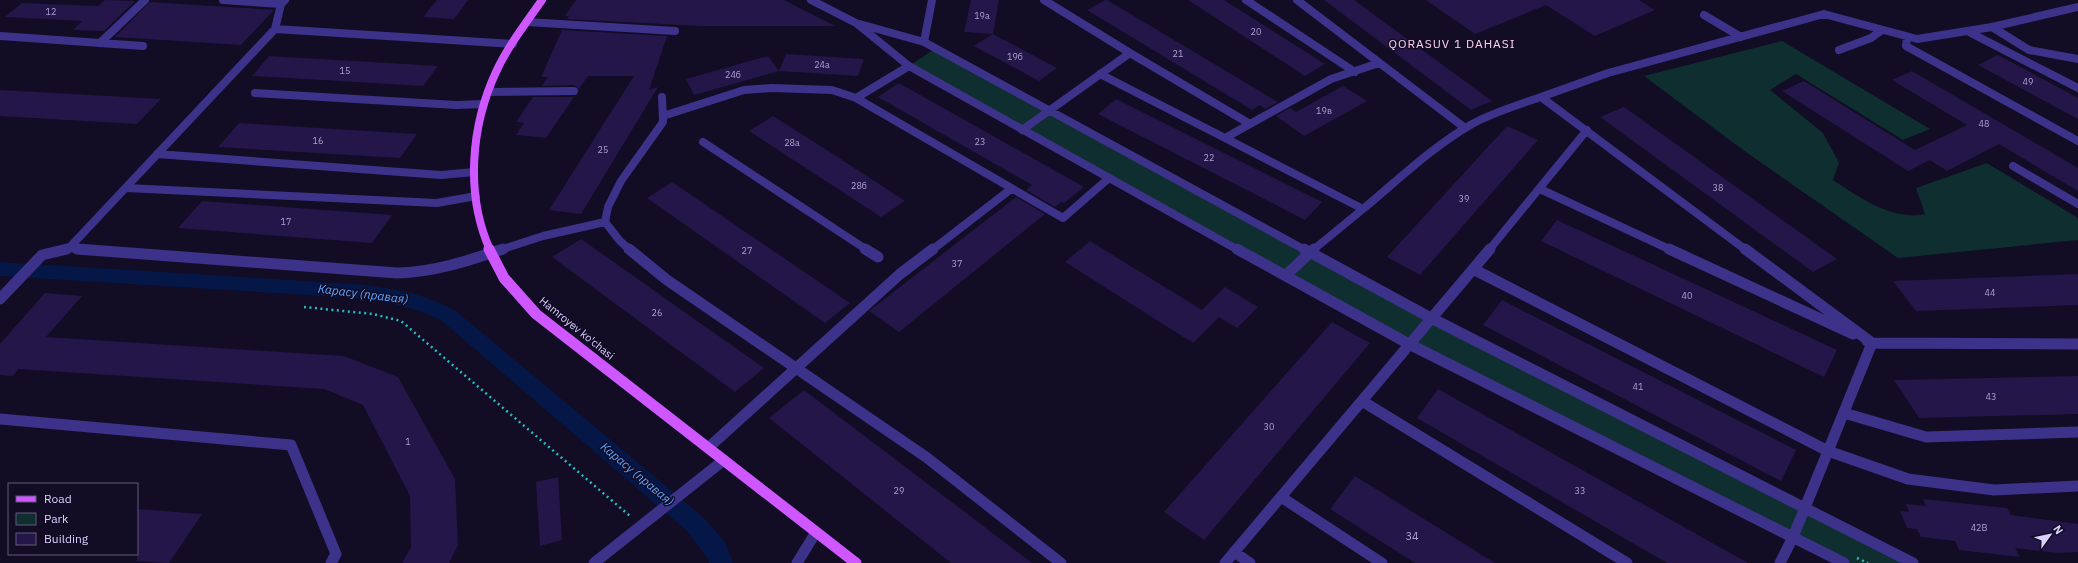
<svg xmlns="http://www.w3.org/2000/svg" width="2078" height="563" font-family="'IBM Plex Sans',sans-serif">
<style>
.green{fill:#0e2e30}
.lines{fill:none;stroke-linecap:round;stroke-linejoin:round}
.canal{fill:#041746;fill-rule:evenodd}
.building{fill:#241648}
.path{stroke:#22bec1;stroke-width:2.5;stroke-dasharray:2 3.5;stroke-linecap:butt}
.minor-far1{stroke:#3c3289;stroke-width:8}
.minor{stroke:#3c3289;stroke-width:11}
.major-far1{stroke:#ce57ff;stroke-width:8}
.major{stroke:#ce57ff;stroke-width:11}
.labels{text-anchor:middle;stroke-width:3;stroke-linejoin:round;paint-order:stroke}
.number-label{font-size:9px;fill:#aca2d1}
.street-label{font-size:11px;fill:#d9d0ff;stroke:#120c25}
.near-number-label{font-size:11px;fill:#aca2d1}
.neighbourhood-label{font-size:12px;letter-spacing:1px;fill:#ffd2eb;stroke:#120c25}
.water-label{font-size:12px;font-style:italic;fill:#5ea7ff;stroke:#120c25}
</style>
<rect width="100%" height="100%" fill="#120c25"/>
<!-- green -->
<path class="green" d="M1782,41L1930,129L1903,140L1796,74L1770,90L1823,133L1839,163L1833,180C1859,197 1892,221 1925,214L1916,188L1987,163L2078,218V240L1898,258L1743,150L1644,76Z
M936,48L1309,253L1913,563H1844L1409,344L909,66Z"/>
<g class="lines">
<!-- canal -->
<path class="canal" d="M0,262L355,284C391,288 424,293 456,311L703,517L725,542L733,563H709L706,556L687,531L442,321C414,306 386,302 355,298L0,276Z"/>
</g>
<!-- building -->
<path class="building" d="M105,0L135,1L104,31L73,30L82,21L5,17L22,3L98,6Z
M437,0H468L454,19L423,17Z
M576,0H784L835,26H701L567,19L569,16H565Z
M971,0H999L993,34L964,32Z
M1105,0H1107L1278,102L1265,109L1260,105L1252,110L1087,10Z
M1188,0H1224L1325,64L1305,76Z
M1324,0H1354L1492,101L1471,110Z
M1426,0H1639L1655,10L1595,36L1546,5L1475,34Z
M150,2L274,10L241,45L115,37Z
M562,30L667,36L649,90L658,87L581,214L549,210L634,76H588L579,89L574,85L542,86L548,77H541Z
M993,34L1057,68L1039,81L974,46Z
M786,54L864,59L858,76L779,71Z
M1998,55L2078,98V119L1978,65Z
M269,56L438,66L423,86L252,76Z
M768,56L779,71L694,95L686,79Z
M1912,71L2078,168V191L1999,144L1947,171L1930,160L1908,171L1782,91L1804,81L1915,150L1967,125L1892,80Z
M899,83L1084,187L1064,203L1061,202L1055,207L1026,190L1032,185L878,97Z
M1343,86L1367,101L1304,136L1276,116L1290,108L1296,112Z
M0,90L161,99L137,124L0,116Z
M533,97H574L546,138L516,135L524,123L516,122Z
M1116,99L1322,202L1305,220L1098,114Z
M1624,107L1837,259L1813,272L1600,117Z
M773,116L836,156L905,201L881,217L749,131Z
M239,123L417,134L400,158L218,147Z
M1507,126L1538,140L1420,275L1387,257Z
M672,182L850,303L825,323L647,198Z
M1016,197L1045,214L899,332L869,311Z
M202,201L392,215L372,243L178,228Z
M1557,220L1837,350L1824,377L1541,241Z
M581,239L764,368L735,392L552,257Z
M1090,241L1202,310L1225,287L1258,307L1237,328L1219,317L1193,343L1065,262Z
M2078,274V305L1916,311L1893,281Z
M45,293L82,296L46,337L344,356L398,377L455,479L458,545L449,563H402L411,547L410,496L363,405L324,389L18,369L13,376L0,375V344Z
M1502,300L1796,450L1781,481L1483,325Z
M1332,322L1370,343L1204,540L1164,512Z
M2078,376V414L1919,418L1894,380Z
M1438,389L1748,563H1667L1417,418Z
M804,390L1032,563H951L769,418Z
M1355,476L1495,563H1415L1330,509Z
M558,477L562,540L540,546L536,482Z
M1923,499L2007,508L2011,515L2078,524V552L2058,553L2015,548L2020,557L1959,550L1955,541L1921,537L1917,529L1907,528L1900,511L1909,512L1906,504L1926,506Z
M137,509L202,514L169,563H166L137,561Z"/>
<g class="lines">
<!-- path -->
<path class="path" d="M304,307L373,314L401,321L630,516
M1857,558L1868,563"/>
<!-- minor-far1 -->
<path class="minor-far1" d="M223,0L281,4
M811,0L856,23L909,66L1238,250
M1246,0L1355,72
M1297,0L1465,128
M1704,15L1741,37
M527,22L675,31
M856,23L924,42L1305,250
M1992,27L2029,50L2078,59
M275,29L513,44
M1967,31L2078,88
M0,36L143,46
M1907,38L1906,46L2078,141
M924,42L932,0
M100,43L145,0
M1839,50L1871,38L1882,30
M1130,53L1250,124L1225,138L1363,209L1313,250
M1100,74L1225,138
M488,92L574,91
M255,93L456,105L484,104
M856,98L909,66
M663,116L744,90L772,88L832,90L856,98L1063,218L1109,178
M1250,124L1331,79L1379,63
M1022,130L1130,53L1044,0
M703,142L867,250
M157,154L441,175L474,172
M2013,166L2078,204
M126,188L437,203L476,196
M1540,189L1671,250
M1363,209C1398,180 1432,147 1472,124C1494,112 1518,105 1541,97
M69,248L90,250
M63,250L69,248L275,29L281,4L285,0
M500,250L543,236L605,222
M630,250L620,241L605,222L608,207L621,181L663,122L662,97
M932,250L1011,189
M1489,250L1587,130
M1746,250L1541,97L1608,73L1824,14L1917,39L1992,27L2078,7"/>
<!-- minor -->
<path class="minor" d="M77,249L397,273C435,272 467,261 503,249
M629,249L667,280L926,457L1061,563
M865,249L878,257
M1237,249L1409,344L1844,563
M1304,249L1431,318L1913,563
M1669,249L1853,334
M1745,249L1872,343L2078,344
M1473,269L1828,451L1908,479L1994,490L2078,486
M1286,275L1314,249
M0,299L42,255L67,249
M1362,401L1627,563
M1844,413L1926,437L2078,432
M0,419L291,445L336,554L331,563
M708,448L900,274L933,249
M1281,497L1382,563
M1234,552L1250,563
M594,563L724,460
M797,563L816,532
M1225,563L1490,249
M1780,563L1793,537L1872,343L1867,341"/>
<!-- major-far1 -->
<path class="major-far1" d="M490,250C465,194 471,126 496,72C508,46 526,23 542,0"/>
<!-- major -->
<path class="major" d="M489,249L504,278L536,314L856,563"/>
</g>
<g class="labels">
<!-- number labels -->
<g class="number-label">
<text x="51" y="15">12</text>
<text x="982" y="19">19а</text>
<text x="1256" y="35">20</text>
<text x="1178" y="57">21</text>
<text x="1015" y="60">19б</text>
<text x="822" y="68">24а</text>
<text x="345" y="74">15</text>
<text x="733" y="78">24б</text>
<text x="2028" y="85">49</text>
<text x="1324" y="114">19в</text>
<text x="1984" y="127">48</text>
<text x="318" y="144">16</text>
<text x="980" y="145">23</text>
<text x="792" y="146">28а</text>
<text x="603" y="153">25</text>
<text x="1209" y="161">22</text>
<text x="859" y="189">28б</text>
<text x="1718" y="191">38</text>
<text x="1464" y="202">39</text>
<text x="286" y="225">17</text>
<text x="747" y="254">27</text>
<text x="957" y="267">37</text>
<text x="1990" y="296">44</text>
<text x="1687" y="299">40</text>
<text x="657" y="316">26</text>
<text x="1638" y="390">41</text>
<text x="1991" y="400">43</text>
<text x="1269" y="430">30</text>
<text x="408" y="445">1</text>
<text x="899" y="494">29</text>
<text x="1580" y="494">33</text>
<text x="1979" y="531">42В</text>
</g>
<!-- street labels -->
<g class="street-label">
<text transform="translate(577 328) rotate(39)" y="4">Hamroyev ko'chasi</text>
</g>
<!-- near-number labels -->
<g class="near-number-label">
<text x="1412" y="540">34</text>
</g>
<!-- neighbourhood labels -->
<g class="neighbourhood-label">
<text x="1452" y="48">QORASUV 1 DAHASI</text>
</g>
<!-- water labels -->
<g class="water-label">
<text transform="translate(363 294) rotate(7)" y="4">Карасу (правая)</text>
<text transform="translate(637 474) rotate(40)" y="4">Карасу (правая)</text>
</g>
</g>
<!-- legend -->
<rect x="8" y="483" width="130" height="72" fill="#120c25" stroke="#625a7c"/>
<rect x="16" y="496" width="20" height="6" fill="#ce57ff" stroke="#625a7c"/>
<text x="44" y="503" font-size="12" fill="#d9d0ff">Road</text>
<rect x="16" y="513" width="20" height="12" fill="#0e2e30" stroke="#625a7c"/>
<text x="44" y="523" font-size="12" fill="#d9d0ff">Park</text>
<rect x="16" y="533" width="20" height="12" fill="#241648" stroke="#625a7c"/>
<text x="44" y="543" font-size="12" fill="#d9d0ff">Building</text>
<!-- north arrow -->
<g transform="translate(2050 535) rotate(57)" stroke="#120c25" stroke-width="3" paint-order="stroke">
<path d="M0-3L7 15L0 10L-7 15Z" fill="#d9d0ff"/>
<text y="-6" font-size="11" font-weight="bold" text-anchor="middle" fill="#d9d0ff">N</text>
</g>
</svg>
